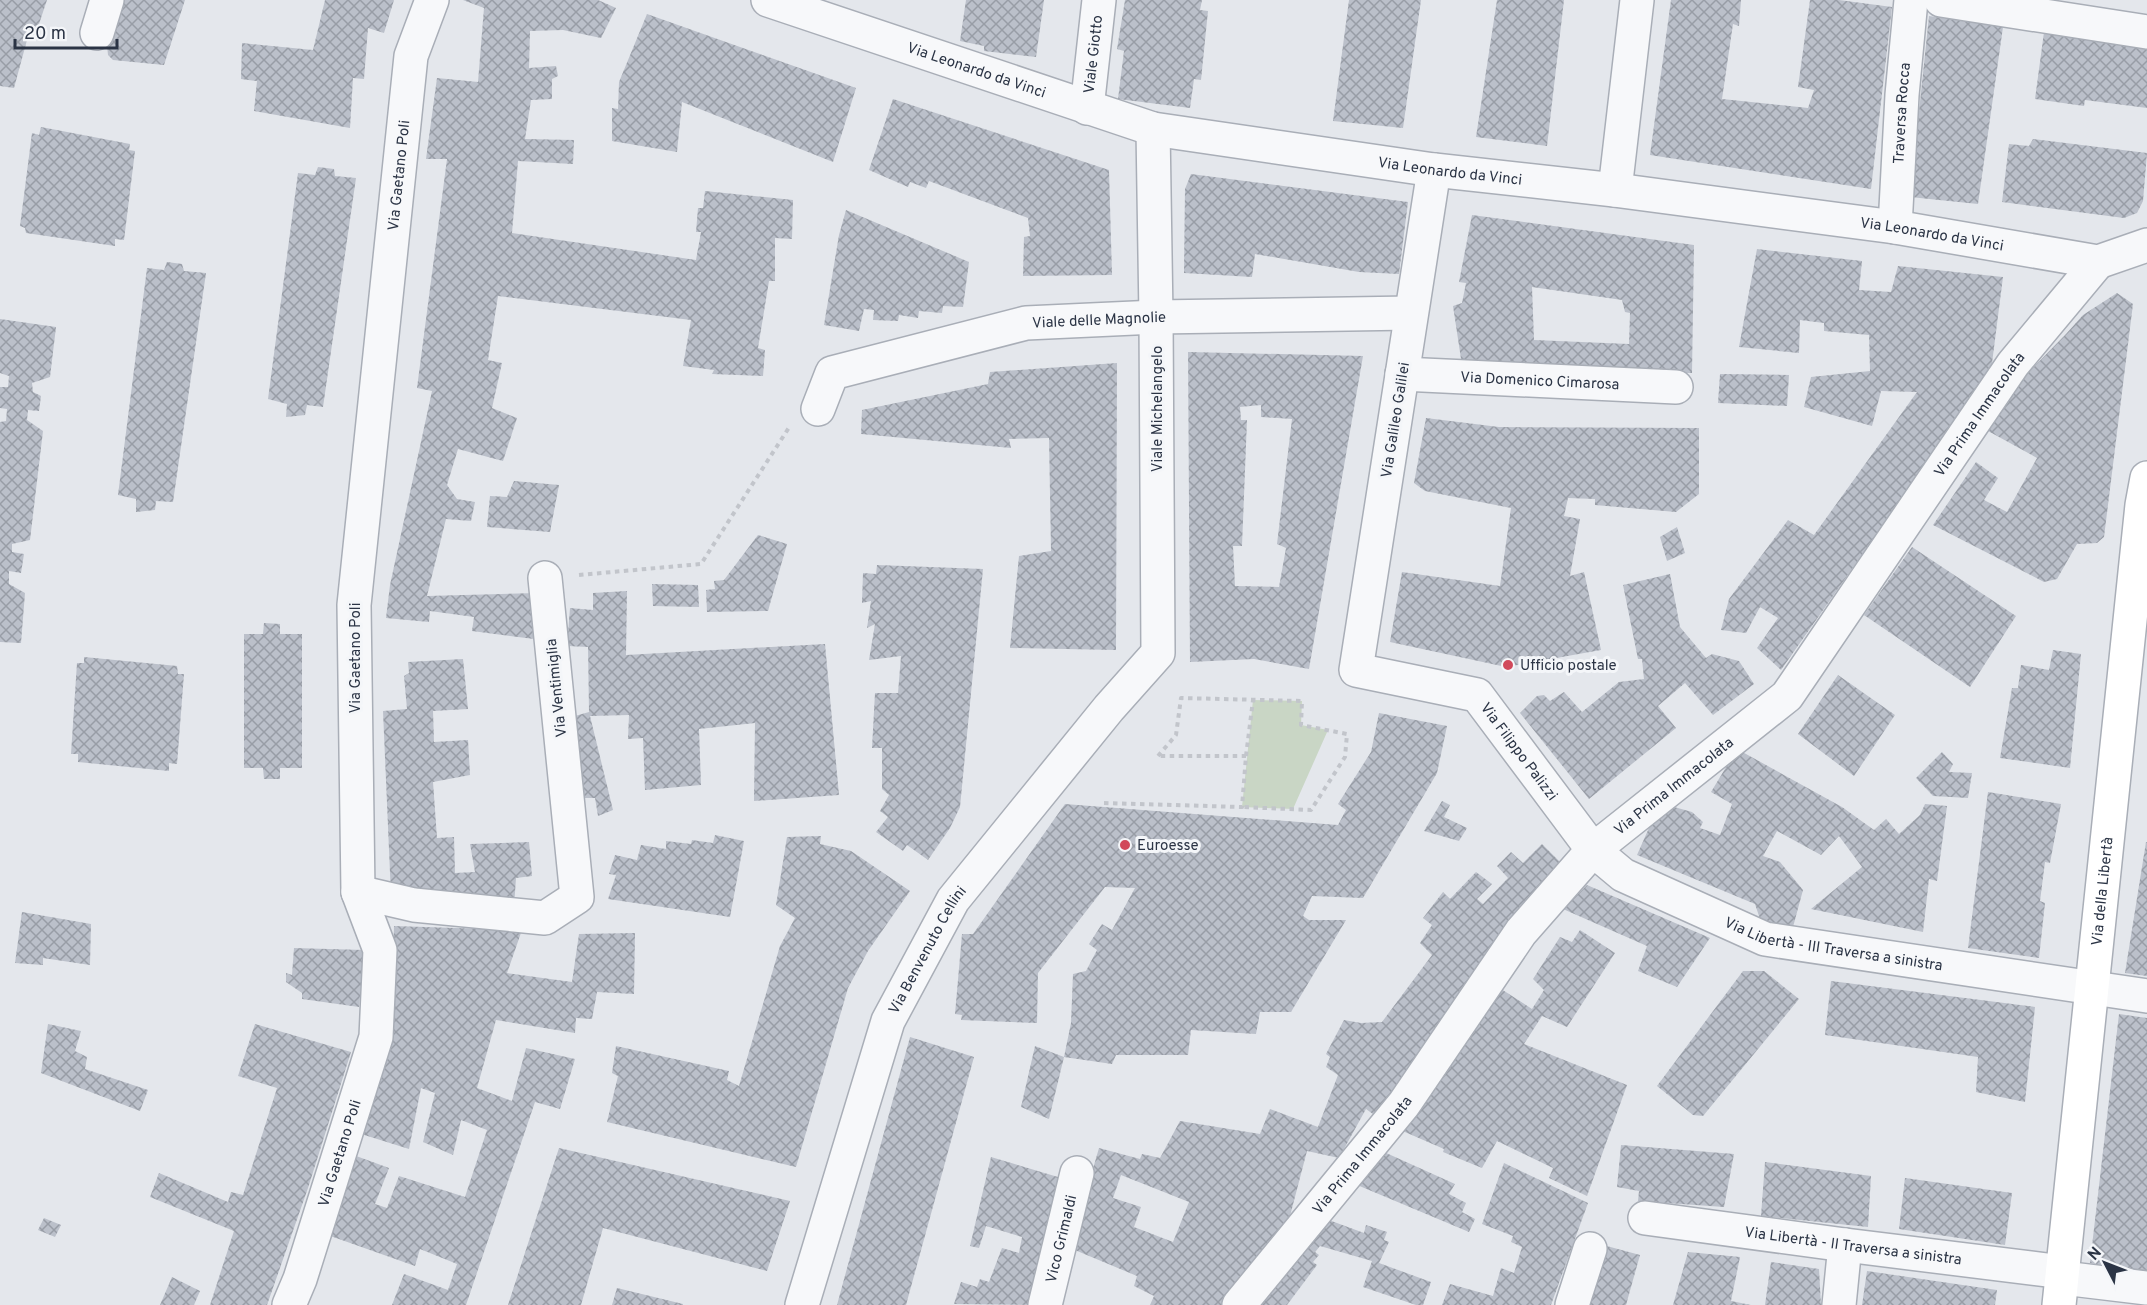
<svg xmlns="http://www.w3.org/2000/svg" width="2147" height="1305" font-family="Overpass,sans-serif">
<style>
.garden{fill:#c9d6c5}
.building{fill:url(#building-cross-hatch);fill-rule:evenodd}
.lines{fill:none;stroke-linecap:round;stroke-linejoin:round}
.street-casing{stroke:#a9aeb7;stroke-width:36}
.secondary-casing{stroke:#a9aeb7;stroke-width:36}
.path{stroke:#c2c5cb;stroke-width:4;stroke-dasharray:4.5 4.5;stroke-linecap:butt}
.street{stroke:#f7f8fa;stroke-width:33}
.secondary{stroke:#fff;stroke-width:33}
.poi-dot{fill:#d1495b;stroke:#f4f6f9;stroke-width:2}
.labels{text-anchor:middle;stroke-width:6;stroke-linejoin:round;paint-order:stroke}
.street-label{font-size:15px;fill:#2b3445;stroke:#f4f6f9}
.poi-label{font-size:15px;fill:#2b3445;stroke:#f4f6f9;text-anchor:start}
</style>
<defs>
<pattern id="building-cross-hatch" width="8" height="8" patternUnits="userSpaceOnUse" patternTransform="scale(1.5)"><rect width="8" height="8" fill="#bbc0ca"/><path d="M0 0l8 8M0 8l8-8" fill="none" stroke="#989da6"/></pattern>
</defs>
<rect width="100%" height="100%" fill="#e4e7ec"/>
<!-- garden -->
<path class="garden" d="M1253,700L1302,701L1301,725L1328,730L1293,809L1242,807Z"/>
<!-- building -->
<path class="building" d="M0,0H47L37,30L30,29L14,88L0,86Z
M121,0H185L164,65L113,60L108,55L107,45Z
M325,0H394L384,33L368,28L364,79L353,78L350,128L254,111L257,81L241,79L242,43L313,50Z
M463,0H598L616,8L601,38L563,30L530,31L529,68L556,66L558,76L552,79V99L531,100L525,139L574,140L573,164L518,161L512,233L696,260L701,232H696L698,208H703L705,191L793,200L792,239L775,238V281H769L758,348L765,350L763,376L712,374L714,370L683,366L691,320L498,296L488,360L502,363L492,408L517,418L503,461L458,449L447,485L457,499L475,502L471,521L446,519L427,596L539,593L542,640L472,631L474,617L430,611L429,622L386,618L390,585L432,391L417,388L447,159H426L437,78L478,82L484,8Z
M966,0H1044L1036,57L984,51V46L960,41Z
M1125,0H1202L1200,10L1208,11L1201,80L1194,79L1190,108L1118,99L1124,51L1117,49Z
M1349,0H1421L1403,128L1333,121Z
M1497,0H1564L1547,146L1476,137Z
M1671,0H1741L1739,26L1733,24L1722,99L1808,108L1814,90L1798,87L1810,0H1839L1892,7L1871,189L1650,155Z
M647,14L856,88L833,162L682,102L677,152L612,141V108L618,109L619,82Z
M1929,16L2003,27L1978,204L1910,197Z
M2044,32L2147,45V108L2085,100L2084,106L2035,99Z
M893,99L1109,170L1112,275L1023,276L1024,237L1030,236L1028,218L929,181L926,188L910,182L908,187L869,170Z
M41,127L130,144L129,150L135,151L124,240L115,239V246L26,233L25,228L20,226L32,133L39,135Z
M2033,139L2147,153L2143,201L2137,213L2124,218L2002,202L2009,144L2029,146Z
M318,167L334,169L335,176L356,178L323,407L307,405L305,415L286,417L287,404L268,399L298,173L315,175Z
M1191,174L1408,202L1399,274L1359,272L1255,254L1252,277L1184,273L1185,189Z
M846,210L969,262L963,307L943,306L942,313L919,311L918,318L899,315L898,321L873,320L874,310L864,309L859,331L824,325L839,235Z
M1472,215L1694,245L1692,373L1463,372L1453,306L1462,303L1466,283L1459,282ZM1532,287L1622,300L1625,312L1630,313L1629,344L1534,340Z
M1757,249L1862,261L1859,290L1891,292L1898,266L2003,277L1991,371L1781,670L1757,648L1778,618L1760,607L1746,633L1721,630L1729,599L1788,520L1814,535L1917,392L1881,391L1872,426L1804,407L1811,377L1870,371L1869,335L1824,331V323L1800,320L1799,353L1739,347Z
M167,262L182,264L184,271L206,273L173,502L156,501L155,510L136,512V499L118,495L147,268L164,270Z
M2117,293L2133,304L2104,537L2097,543L2077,544L2057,579L2044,582L1933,525L1976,462L1998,478L1984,500L2007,512L2037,458L1979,426L2025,376L2066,334L2083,315Z
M0,319L56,327L50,377L32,383L33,392L41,396L39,411L28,410L27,420L43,431L30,540L12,544V552L24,554L21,573L9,571V584L25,593L21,643L0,642V422L6,421L7,409L0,408V387H8L9,376L0,373Z
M1188,352L1363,356L1309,669L1254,659L1190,662ZM1261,405V417L1292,419L1277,544L1286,548L1279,587L1235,586L1233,546H1242L1247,420H1241L1240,407Z
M1117,363L1116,650L1010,648L1019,556L1051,551L1049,438L1009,439L1011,448L861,434L862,410L988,384L990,372Z
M1720,374L1789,375L1787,406L1718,403Z
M1426,418L1499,427L1699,428V494L1676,512L1595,505V499L1568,498L1564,516L1580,519L1570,576L1584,572L1601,650L1506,667L1390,642L1402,572L1500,586L1511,508L1425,491L1414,483Z
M514,481L559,485L550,532L487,527L490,496L507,497Z
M1677,527L1685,553L1667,561L1660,537Z
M758,535L787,544L768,611L707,612L706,590L715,589L714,581L724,580Z
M1912,547L2016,616L1970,687L1864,615Z
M877,565L983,569L960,807L950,828L928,860L907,845L903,851L876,832L888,817L880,811L889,795L882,789V748H872L875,693H898L901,656L869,660L875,624L867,628L871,601L862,603L863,573L876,574Z
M1670,574L1680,627L1706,658L1712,654L1739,661L1754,684L1713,715L1685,683L1658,706L1676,728L1589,799L1520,713L1537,696L1544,695L1550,701L1564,692L1582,712L1619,682L1644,679L1642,659H1638L1623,585Z
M652,584L698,585L699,607L653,606Z
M627,591L626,655L825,644L839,795L754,801L755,723L699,729L701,785L645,790L643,738L628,739L629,715L590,716L613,810L598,816L595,798H577L561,720L589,712L588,647L567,646L570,608L593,610V593Z
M264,623L280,624V634H302V768H280V779H264L263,768H244V634H263Z
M2053,650L2081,654L2070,768L2000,758L2012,688H2018L2021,665L2049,670Z
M84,657L177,666L178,674H184L177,764L169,763V771L78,762V754H71L77,663H84Z
M463,659L468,709L433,711L434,742L468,740L470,775L433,782L437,838L454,837L455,873L475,872L470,844L529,842L532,876L516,878L514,907L391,896L383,711L407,709L404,676L409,673L408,662Z
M1838,675L1895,715L1854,776L1798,734Z
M1379,713L1447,726L1437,773L1363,898L1312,896L1303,916L1309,920H1346L1291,1012H1260L1256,1034L1191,1030L1188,1055H1116L1112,1064L1064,1057L1071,1023L1073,974L1086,971L1097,950L1089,944L1102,924L1112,930L1135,888L1105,887L1038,973L1037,1023L961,1020L962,1015L955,1014L962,934H973L1065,804L1338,825L1346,810L1338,804L1371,752Z
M1737,749L1842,807L1874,830L1886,819L1899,834L1920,815L1925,804L1947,806L1937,881L1929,879L1923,932L1811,909L1862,867L1839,836L1821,855L1777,831L1763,856L1780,862L1803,890L1793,927L1761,922L1755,904L1637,855L1660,803L1692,812L1703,822L1700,828L1720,835L1732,804L1711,792Z
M1942,752L1953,764L1949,772L1972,773L1968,798L1933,796L1916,778Z
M1988,792L2061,804L2050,863L2045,862L2040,901L2045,903L2039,958L1968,948Z
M1442,801L1450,805L1444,817L1467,828L1459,841L1424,831Z
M715,835L744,841L730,917L608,899L616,875L609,874L615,855L637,860L641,845L666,849V841L691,844L692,840L713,843Z
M821,836L820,844L851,851L910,891L868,951L848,988L796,1167L607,1122L618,1076L612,1073L616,1046L729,1071L727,1080L739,1086L780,946L795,918L776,905L787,837Z
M2146,842H2147V976L2125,973Z
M1542,844L1564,866L1377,1117L1366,1109L1339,1158L1307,1151L1290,1216L1227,1305H1150L1154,1296L1134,1286L1137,1276L1070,1248L1099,1148L1140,1159L1142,1154L1160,1158L1180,1121L1260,1134L1270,1109L1318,1127L1338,1075L1326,1067L1330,1057L1326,1054L1344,1020L1361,1023L1382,1022L1432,955L1420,943L1432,925L1423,918L1443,892L1450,899L1476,872L1492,884L1477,899L1483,904L1508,878L1497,866L1511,852L1523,863ZM1121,1175L1189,1202L1173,1242L1134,1227L1141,1207L1113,1198Z
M1587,885L1710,938L1677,987L1638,971L1647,946L1563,909Z
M22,912L91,924L90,965L43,958V965L15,963Z
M394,926L522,930L507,973L572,982L579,934L635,933L634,994L597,992L592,1019L576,1018L575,1033L496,1020L477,1088L512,1101L526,1048L575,1059L560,1109L535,1102L466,1305H392L404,1274L448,1290L457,1264L420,1249L415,1266L322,1233L348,1153L389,1168L375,1204L387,1208L399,1176L465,1197L487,1130L461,1120L453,1155L423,1142L435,1093L421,1088L409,1149L358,1133L391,1029Z
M1580,930L1615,953L1567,1027L1542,1016L1524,1044L1627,1085L1587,1196L1549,1178L1553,1168L1497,1141L1482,1168L1443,1152L1444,1149L1398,1129L1498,987L1532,1009L1544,990L1533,979L1560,937L1572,942Z
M294,948L364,950L359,1007L302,999V993L286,982V973L292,975Z
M1743,971H1764L1799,999L1703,1116L1693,1115L1657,1086Z
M1831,981L2035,1007L2025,1102L1976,1092L1978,1057L1825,1035Z
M2119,1014L2147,1018V1271L2090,1263Z
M48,1024L81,1031L75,1051L87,1057L85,1069L148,1090L140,1111L41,1073Z
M255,1024L351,1052L308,1188L267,1305H210L234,1231L150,1197L159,1173L228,1202L231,1192L243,1195L277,1088L238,1076Z
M910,1037L974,1057L906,1305H837Z
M1035,1046L1064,1057L1049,1119L1021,1107Z
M1621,1145L1734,1154L1724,1207L1638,1201L1639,1191L1617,1187Z
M559,1148L790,1201L767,1271L603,1228L581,1305H508Z
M1384,1152L1455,1184L1449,1194L1466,1203L1462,1212L1475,1219L1469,1232L1350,1182Z
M991,1157L1068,1180L1036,1305L954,1304L961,1282L977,1287L980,1279L989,1282L1002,1248L1019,1253L1022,1237L986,1226L979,1248L970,1246Z
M1765,1162L1871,1176L1868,1227L1761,1216Z
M1504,1163L1588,1203L1551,1305H1442L1450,1284L1493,1296L1501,1268L1514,1273L1522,1247L1511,1242L1513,1236L1482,1224Z
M1905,1178L2012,1193L2005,1245L1899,1229Z
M1318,1216L1364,1233L1366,1225L1387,1232L1384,1240L1389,1242L1379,1263L1431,1282L1423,1305H1416L1363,1287L1372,1261L1320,1246L1315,1252L1319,1255L1313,1262L1317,1265L1287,1305H1248Z
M44,1218L61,1225L55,1237L38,1230Z
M1603,1245L1640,1255L1626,1305H1586Z
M1688,1252L1740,1257L1731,1301L1751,1305H1673Z
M1771,1262L1819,1269L1821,1305H1765Z
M1867,1271L1997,1290L1995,1305H1862Z
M172,1277L200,1291L194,1305H160Z
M617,1288L683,1304V1305H612Z"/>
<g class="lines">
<defs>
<g id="street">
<path id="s1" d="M768,0L1153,129L1434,170L1615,190L1895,227L2098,262L2147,245"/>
<path d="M1941,0L2147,32"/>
<path d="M97,33L107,0"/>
<path id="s2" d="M1087,108L1099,0"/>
<path id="s3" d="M1434,170L1356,670L1477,695L1593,850L1623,875L1765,939L2147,996"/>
<path d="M1615,190L1637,0"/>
<path id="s4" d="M1895,227L1902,95L1911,0"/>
<path id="s5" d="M1402,374L1676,387"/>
<path id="s6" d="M818,409L832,373L1026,323L1156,317L1411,313"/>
<path d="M358,892L414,905L545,918L577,897L545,578"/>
<path id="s7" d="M1645,1218L1845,1245L2063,1272"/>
<path d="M2063,1278L2147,1288"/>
<path id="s8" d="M289,1305L300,1279L376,1037L380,950L358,892L354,605L411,56L432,0"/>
<path id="s9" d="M802,1305L888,1021L953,900L1109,708L1158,653L1156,317L1153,129"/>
<path id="s10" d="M1045,1305L1077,1173"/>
<path id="s11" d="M1239,1305L1404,1104L1521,932L1593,850L1787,696L2013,364L2098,262"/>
<path d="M1572,1305L1590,1249"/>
<path d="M1839,1305L1845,1245"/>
</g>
<g id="secondary">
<path id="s12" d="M2059,1305L2142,505L2147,478"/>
</g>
</defs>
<!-- street casing -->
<use href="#street" class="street-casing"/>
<!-- secondary casing -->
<use href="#secondary" class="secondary-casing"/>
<!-- path -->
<path class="path" d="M579,575L701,564L790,426
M1158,756L1176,735L1181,698L1302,701L1301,725L1347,734L1345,757L1311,810L1242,807
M1246,756L1253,700
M1104,803L1242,807L1246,756H1159"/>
<!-- street -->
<use href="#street" class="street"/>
<!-- secondary -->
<use href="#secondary" class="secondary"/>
</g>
<!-- markers -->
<g class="poi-dot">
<circle cx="1508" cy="665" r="6"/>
<circle cx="1125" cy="845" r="6"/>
</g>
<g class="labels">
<!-- street labels -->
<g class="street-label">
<text dy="5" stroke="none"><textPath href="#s2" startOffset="54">Viale Giotto</textPath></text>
<text dy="5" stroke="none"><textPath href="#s1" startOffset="220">Via Leonardo da Vinci</textPath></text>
<text dy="5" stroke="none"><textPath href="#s4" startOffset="114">Traversa Rocca</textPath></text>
<text dy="5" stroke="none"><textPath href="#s1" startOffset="706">Via Leonardo da Vinci</textPath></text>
<text dy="5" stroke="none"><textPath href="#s8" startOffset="1150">Via Gaetano Poli</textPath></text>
<text dy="5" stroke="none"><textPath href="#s1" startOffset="1192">Via Leonardo da Vinci</textPath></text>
<text dy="5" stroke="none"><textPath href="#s6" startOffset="312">Viale delle Magnolie</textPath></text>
<text dy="5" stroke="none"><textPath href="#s5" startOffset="138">Via Domenico Cimarosa</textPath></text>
<text transform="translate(1157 409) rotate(-90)" y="5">Viale Michelangelo</text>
<text dy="5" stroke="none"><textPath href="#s11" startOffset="1166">Via Prima Immacolata</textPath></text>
<text transform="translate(1395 420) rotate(-81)" y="5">Via Galileo Galilei</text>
<text transform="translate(355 658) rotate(-90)" y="5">Via Gaetano Poli</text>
<text transform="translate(556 688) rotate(-96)" y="5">Via Ventimiglia</text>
<text dy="5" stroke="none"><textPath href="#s3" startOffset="700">Via Filippo Palizzi</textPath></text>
<text dy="5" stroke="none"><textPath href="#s11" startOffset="680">Via Prima Immacolata</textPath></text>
<text dy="5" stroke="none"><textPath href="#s12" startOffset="416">Via della Libertà</textPath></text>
<text dy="5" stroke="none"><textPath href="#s3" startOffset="1086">Via Libertà - III Traversa a sinistra</textPath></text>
<text dy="5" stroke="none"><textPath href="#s9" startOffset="378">Via Benvenuto Cellini</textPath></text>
<text dy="5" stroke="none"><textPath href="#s8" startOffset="160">Via Gaetano Poli</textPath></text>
<text dy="5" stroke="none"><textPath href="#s11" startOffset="194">Via Prima Immacolata</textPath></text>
<text dy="5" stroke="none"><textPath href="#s10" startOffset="68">Vico Grimaldi</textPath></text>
<text dy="5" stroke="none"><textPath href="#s7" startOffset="210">Via Libertà - II Traversa a sinistra</textPath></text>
</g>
<!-- poi labels -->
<g class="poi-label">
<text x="1520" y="670">Ufficio postale</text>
<text x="1137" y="850">Euroesse</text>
</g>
</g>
<!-- north arrow -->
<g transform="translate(2105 1263) rotate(312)" stroke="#f4f6f9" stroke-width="4.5" paint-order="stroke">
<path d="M0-4.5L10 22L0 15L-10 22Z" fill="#2b3445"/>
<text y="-9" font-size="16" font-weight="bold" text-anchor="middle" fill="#2b3445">N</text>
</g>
<!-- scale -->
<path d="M15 39v9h102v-9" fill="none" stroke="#2b3445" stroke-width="3"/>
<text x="24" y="39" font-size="18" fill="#2b3445" stroke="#f4f6f9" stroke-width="4.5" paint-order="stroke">20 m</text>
</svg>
